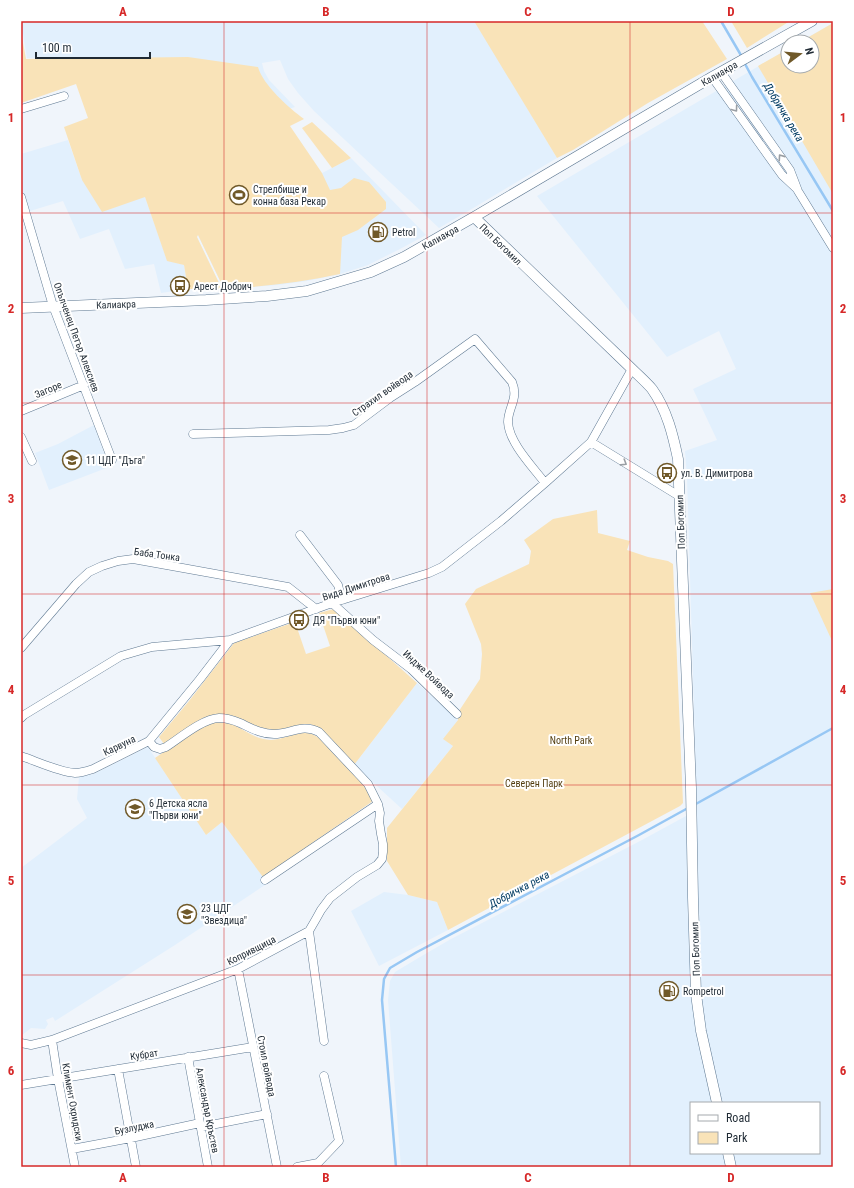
<svg xmlns="http://www.w3.org/2000/svg" width="854" height="1188" font-family="'Roboto Condensed',sans-serif">
<style>
.built{fill:#e2f0fd;fill-rule:evenodd}
.green{fill:#f9e3b8}
.lines{fill:none;stroke-linecap:round;stroke-linejoin:round}
.stream{stroke:#97c7f4;stroke-width:2.5}
.minor-casing{stroke:#5f7992;stroke-width:9}
.tertiary-casing{stroke:#5f7992;stroke-width:11}
.minor{stroke:#fff;stroke-width:8}
.tertiary{stroke:#fff;stroke-width:10}
.oneway{stroke:#9a9fa4}
.grid{fill:none;stroke:#d62828;stroke-width:1;stroke-opacity:0.55}
.labels{text-anchor:middle;stroke-width:4;stroke-linejoin:round;paint-order:stroke}
.street-label{font-size:10px;fill:#1f2a34;stroke:#fff}
.poi-label{font-size:10px;fill:#1f2a34;stroke:#fff;text-anchor:start}
.park-label{font-size:10px;fill:#533e10;stroke:#fff}
.water-label{font-size:11px;font-style:italic;fill:#003b63;stroke:#fff}
.neatline{fill:none;stroke:#d62828;stroke-width:1.5}
.grid-label{font-size:13px;text-anchor:middle;font-weight:bold;fill:#d62828}
</style>
<rect width="100%" height="100%" fill="#f0f5fb"/>
<!-- built -->
<path class="built" d="M21,21H475L557,158L475,207L439,228L314,111L298,93L288,79L280,60L262,63L264,71L269,80L295,107L174,147L280,195L351,158L426,235L400,249L368,265L340,274L307,281L278,285L224,289L160,156L123,57L27,58Z
M833,23V1167H401L388,1000L390,981L395,972L420,957L451,939L642,840L697,810L687,477L685,451L717,440L693,389L736,369L719,331L667,357L537,196L788,49V66H812V42H800ZM691,1103H819V1153H691Z
M68,140L82,180L145,197L167,260L184,265L188,289L161,293L154,264L125,269L109,229L80,239L63,201L30,211L21,187V154Z
M94,425L109,467L49,490L35,453L58,444Z
M417,683L458,720L444,739L453,746L402,809L354,765Z
M148,747L206,835L222,822L268,883L175,945L55,1021L53,1017L46,1020L48,1024L45,1029L31,1028L21,1036V868L87,818L77,799L79,777L94,774Z
M384,892L408,895L437,902L448,930L379,966L351,911Z"/>
<!-- green -->
<path class="green" d="M474,21H702L727,59L648,103L573,150L557,158Z
M731,21H790L747,48Z
M833,23V194L758,66L788,49V66H812V42H800Z
M21,32L26,59L188,57L258,67C263,85 289,108 304,119L290,126L322,173L330,190L341,188L354,178L369,182L386,202V209L358,230L342,237L340,274C302,282 263,287 224,289L198,235L197,237L222,289H188L184,265L167,261L145,197L102,212L82,180L64,127L88,118L76,84L21,103Z
M312,122L351,158L332,168L302,128Z
M597,510L598,533L630,541L627,550L648,557L668,561L673,564L683,803L680,806L448,930L437,902L408,895L387,861V828L453,746L443,739L458,720L457,714L480,679L482,654L481,644L465,604L476,589L529,564L531,551L524,540L553,519Z
M833,589V643L810,593Z
M334,609L417,683L354,765L317,727L310,724L278,731L262,730L234,716L218,714L203,718L164,744L159,737L189,701L234,643L295,622L306,654L330,646L319,613Z
M216,721C222,722 228,723 234,725C246,731 257,740 271,740C288,739 304,726 319,738C336,756 363,779 373,801L263,877L222,822L206,835L155,758L203,725Z"/>
<g class="lines">
<!-- stream -->
<path class="stream" d="M721,21L742,57
M744,62L752,77L833,211
M694,805L833,728
M396,1167L382,1000L384,979L390,968L417,952L639,835L688,808"/>
<defs>
<path id="minor" d="M721,72L790,170L798,191L833,248
M712,77L782,175L796,188
M21,109L64,96
M21,197L53,306L112,460
M21,411L84,385
M193,434L329,430L343,428L354,425L390,398L415,382L475,339L512,382C519,399 508,407 508,422C509,443 533,467 545,483
M21,437L32,461
M591,442L679,496
M300,535L338,585L342,600
M332,603L373,640L411,669L457,714
M21,648L76,584L89,572L102,566L118,561L133,559L288,587L316,609
M21,718L24,715L121,656L152,647L230,640L332,603L429,573L442,567L501,521L545,483L591,442L632,369
M149,741L154,747L160,749L166,747C180,738 202,719 219,718C226,718 233,720 240,723C251,728 261,734 274,734C291,734 302,723 319,732L368,784L378,804L265,880
M21,756C36,761 59,772 75,773C81,773 87,771 93,769L149,741L200,679L230,640
M309,931L324,1041
M238,969L277,1167
M52,1040L58,1079L75,1167
M21,1043L31,1045L52,1040L238,969L309,931L316,919L321,910L330,898L357,877L377,865L382,859L383,852V844L381,834L379,821L380,813L378,804
M188,1057L208,1167
M118,1069L136,1167
M21,1085L253,1047
M201,1127L267,1114
M72,1149L131,1138L200,1123
M297,1167L318,1163L339,1141L324,1076"/>
<path id="tertiary" d="M474,217L632,369C639,376 646,382 652,389C667,410 673,435 678,459L691,788L693,898L696,994L701,1031L717,1103
M21,308L206,300L267,296L307,291L371,272L404,257L474,217L712,77L812,21
M728,1153L731,1167"/>
</defs>
<!-- minor casing -->
<use href="#minor" class="minor-casing"/>
<!-- tertiary casing -->
<use href="#tertiary" class="tertiary-casing"/>
<!-- minor -->
<use href="#minor" class="minor"/>
<!-- tertiary -->
<use href="#tertiary" class="tertiary"/>
</g>
<!-- one-way arrows -->
<defs><path id="oneway-chevron" d="M-2-3.5L2.5 0L-2 3.5" fill="none" stroke-width="1.6" stroke-linecap="round" stroke-linejoin="round"/></defs>
<g class="oneway">
<use href="#oneway-chevron" transform="translate(735 109) rotate(54)"/>
<use href="#oneway-chevron" transform="translate(781 157) rotate(-125)"/>
<use href="#oneway-chevron" transform="translate(624 463) rotate(32)"/>
</g>
<!-- grid -->
<path class="grid" d="M224,21V1167M427,21V1167M630,21V1167M21,213H833M21,403H833M21,594H833M21,785H833M21,975H833"/>
<!-- icons -->
<defs>
<symbol id="stadium-ring" viewBox="-11 -11 22 22"><circle r="9.5" fill="#fff" stroke="#705929" stroke-width="1.5"/><path d="M0-5a6.5 5 0 1 0 0 10a6.5 5 0 1 0 0-10ZM-3.5-1.8h7v3.6h-7Z" fill="#705929"/></symbol>
<symbol id="fuel-ring" viewBox="-11 -11 22 22"><circle r="9.5" fill="#fff" stroke="#705929" stroke-width="1.5"/><path d="M-5.5-6h7V0h2V4h1.3V-2.5L3-4.5l.8-.8L6-3V5H2.5V1h-1V6h-7ZM-4.2-4.7v3.2H.2V-4.7Z" fill="#705929"/></symbol>
<symbol id="bus-ring" viewBox="-11 -11 22 22"><circle r="9.5" fill="#fff" stroke="#705929" stroke-width="1.5"/><path d="M-5-6H5V4H4V6H2V4H-2V6H-4V4H-5ZM-3.5-4V0h7V-4ZM-3.5 1.2v1.5H-2V1.2ZM2 1.2v1.5H3.5V1.2Z" fill="#705929"/></symbol>
<symbol id="school-ring" viewBox="-11 -11 22 22"><circle r="9.5" fill="#fff" stroke="#705929" stroke-width="1.5"/><path d="M0-5L7-2L0 1L-7-2ZM-4 1L0 2.5L4 1V4Q0 6-4 4Z" fill="#705929"/></symbol>
</defs>
<g fill-rule="evenodd">
<use href="#stadium-ring" x="228" y="184" width="22" height="22"/>
<use href="#fuel-ring" x="367" y="221" width="22" height="22"/>
<use href="#bus-ring" x="169" y="275" width="22" height="22"/>
<use href="#school-ring" x="61" y="449" width="22" height="22"/>
<use href="#bus-ring" x="656" y="462" width="22" height="22"/>
<use href="#bus-ring" x="288" y="609" width="22" height="22"/>
<use href="#school-ring" x="124" y="798" width="22" height="22"/>
<use href="#school-ring" x="176" y="903" width="22" height="22"/>
<use href="#fuel-ring" x="658" y="980" width="22" height="22"/>
</g>
<g class="labels">
<!-- street labels -->
<g class="street-label">
<text transform="translate(719 73) rotate(-30)" y="4">Калиакра</text>
<text transform="translate(440 237) rotate(-29)" y="4">Калиакра</text>
<text transform="translate(501 244) rotate(44)" y="4">Поп Богомил</text>
<text transform="translate(116 304) rotate(-2)" y="4">Калиакра</text>
<text transform="translate(77 337) rotate(70)" y="4">Опълченец Петър Алексиев</text>
<text transform="translate(48 389) rotate(-23)" y="4">Загоре</text>
<text transform="translate(382 393) rotate(-35)" y="4">Страхил войвода</text>
<text transform="translate(680 522) rotate(-92)" y="4">Поп Богомил</text>
<text transform="translate(157 554) rotate(8)" y="4">Баба Тонка</text>
<text transform="translate(356 586) rotate(-18)" y="4">Вида Димитрова</text>
<text transform="translate(429 674) rotate(43)" y="4">Индже Войвода</text>
<text transform="translate(119 745) rotate(-26)" y="4">Карвуна</text>
<text transform="translate(695 949) rotate(-92)" y="4">Поп Богомил</text>
<text transform="translate(251 950) rotate(-27)" y="4">Копривщица</text>
<text transform="translate(144 1054) rotate(-9)" y="4">Кубрат</text>
<text transform="translate(267 1066) rotate(79)" y="4">Стоил войвода</text>
<text transform="translate(73 1102) rotate(80)" y="4">Климент Охридски</text>
<text transform="translate(208 1110) rotate(79)" y="4">Александър Кръстев</text>
<text transform="translate(134 1127) rotate(-11)" y="4">Бузлуджа</text>
</g>
<!-- poi labels -->
<g class="poi-label">
<text x="253" y="193">Стрелбище и<tspan x="253" dy="12">конна база Рекар</tspan></text>
<text x="392" y="236">Petrol</text>
<text x="194" y="290">Арест Добрич</text>
<text x="86" y="464">11 ЦДГ "Дъга"</text>
<text x="681" y="477">ул. В. Димитрова</text>
<text x="313" y="624">ДЯ "Първи юни"</text>
<text x="149" y="807">6 Детска ясла<tspan x="149" dy="12">"Първи юни"</tspan></text>
<text x="201" y="912">23 ЦДГ<tspan x="201" dy="12">"Звездица"</tspan></text>
<text x="683" y="995">Rompetrol</text>
</g>
<!-- park labels -->
<g class="park-label">
<text x="571" y="744">North Park</text>
<text x="534" y="787">Северен Парк</text>
</g>
<!-- water labels -->
<g class="water-label">
<text transform="translate(784 112) rotate(59)" y="4">Добричка река</text>
<text transform="translate(519 889) rotate(-28)" y="4">Добричка река</text>
</g>
</g>
<!-- border -->
<rect width="854" height="1188" fill="none" stroke="#ffffff" stroke-width="44"/>
<!-- legend -->
<rect x="690" y="1102" width="130" height="52" fill="#ffffff" stroke="#a5aaae"/>
<rect x="698" y="1115" width="20" height="6" fill="#ffffff" stroke="#a5aaae"/>
<text x="726" y="1122" font-size="12" fill="#1f2a34">Road</text>
<rect x="698" y="1132" width="20" height="12" fill="#f9e3b8" stroke="#a5aaae"/>
<text x="726" y="1142" font-size="12" fill="#1f2a34">Park</text>
<!-- north arrow -->
<g transform="translate(800 54) rotate(74)"><circle r="19" fill="#ffffff" stroke="#a5aaae"/>
<path d="M0-3L7 15L0 10L-7 15Z" fill="#705929"/>
<text y="-6" font-size="11" font-weight="bold" text-anchor="middle" fill="#1f2a34">N</text>
</g>
<!-- scale -->
<path d="M36 52v6h114v-6" fill="none" stroke="#1f2a34" stroke-width="2"/>
<text x="42" y="52" font-size="12" fill="#1f2a34" stroke="#ffffff" stroke-width="3" paint-order="stroke">100 m</text>
<rect x="22" y="22" width="810" height="1144" class="neatline"/>
<g class="grid-label">
<text x="123" y="16">A</text>
<text x="326" y="16">B</text>
<text x="528" y="16">C</text>
<text x="731" y="16">D</text>
<text x="11" y="122">1</text>
<text x="843" y="122">1</text>
<text x="11" y="313">2</text>
<text x="843" y="313">2</text>
<text x="11" y="503">3</text>
<text x="843" y="503">3</text>
<text x="11" y="694">4</text>
<text x="843" y="694">4</text>
<text x="11" y="885">5</text>
<text x="843" y="885">5</text>
<text x="11" y="1075">6</text>
<text x="843" y="1075">6</text>
<text x="123" y="1182">A</text>
<text x="326" y="1182">B</text>
<text x="528" y="1182">C</text>
<text x="731" y="1182">D</text>
</g>
</svg>
